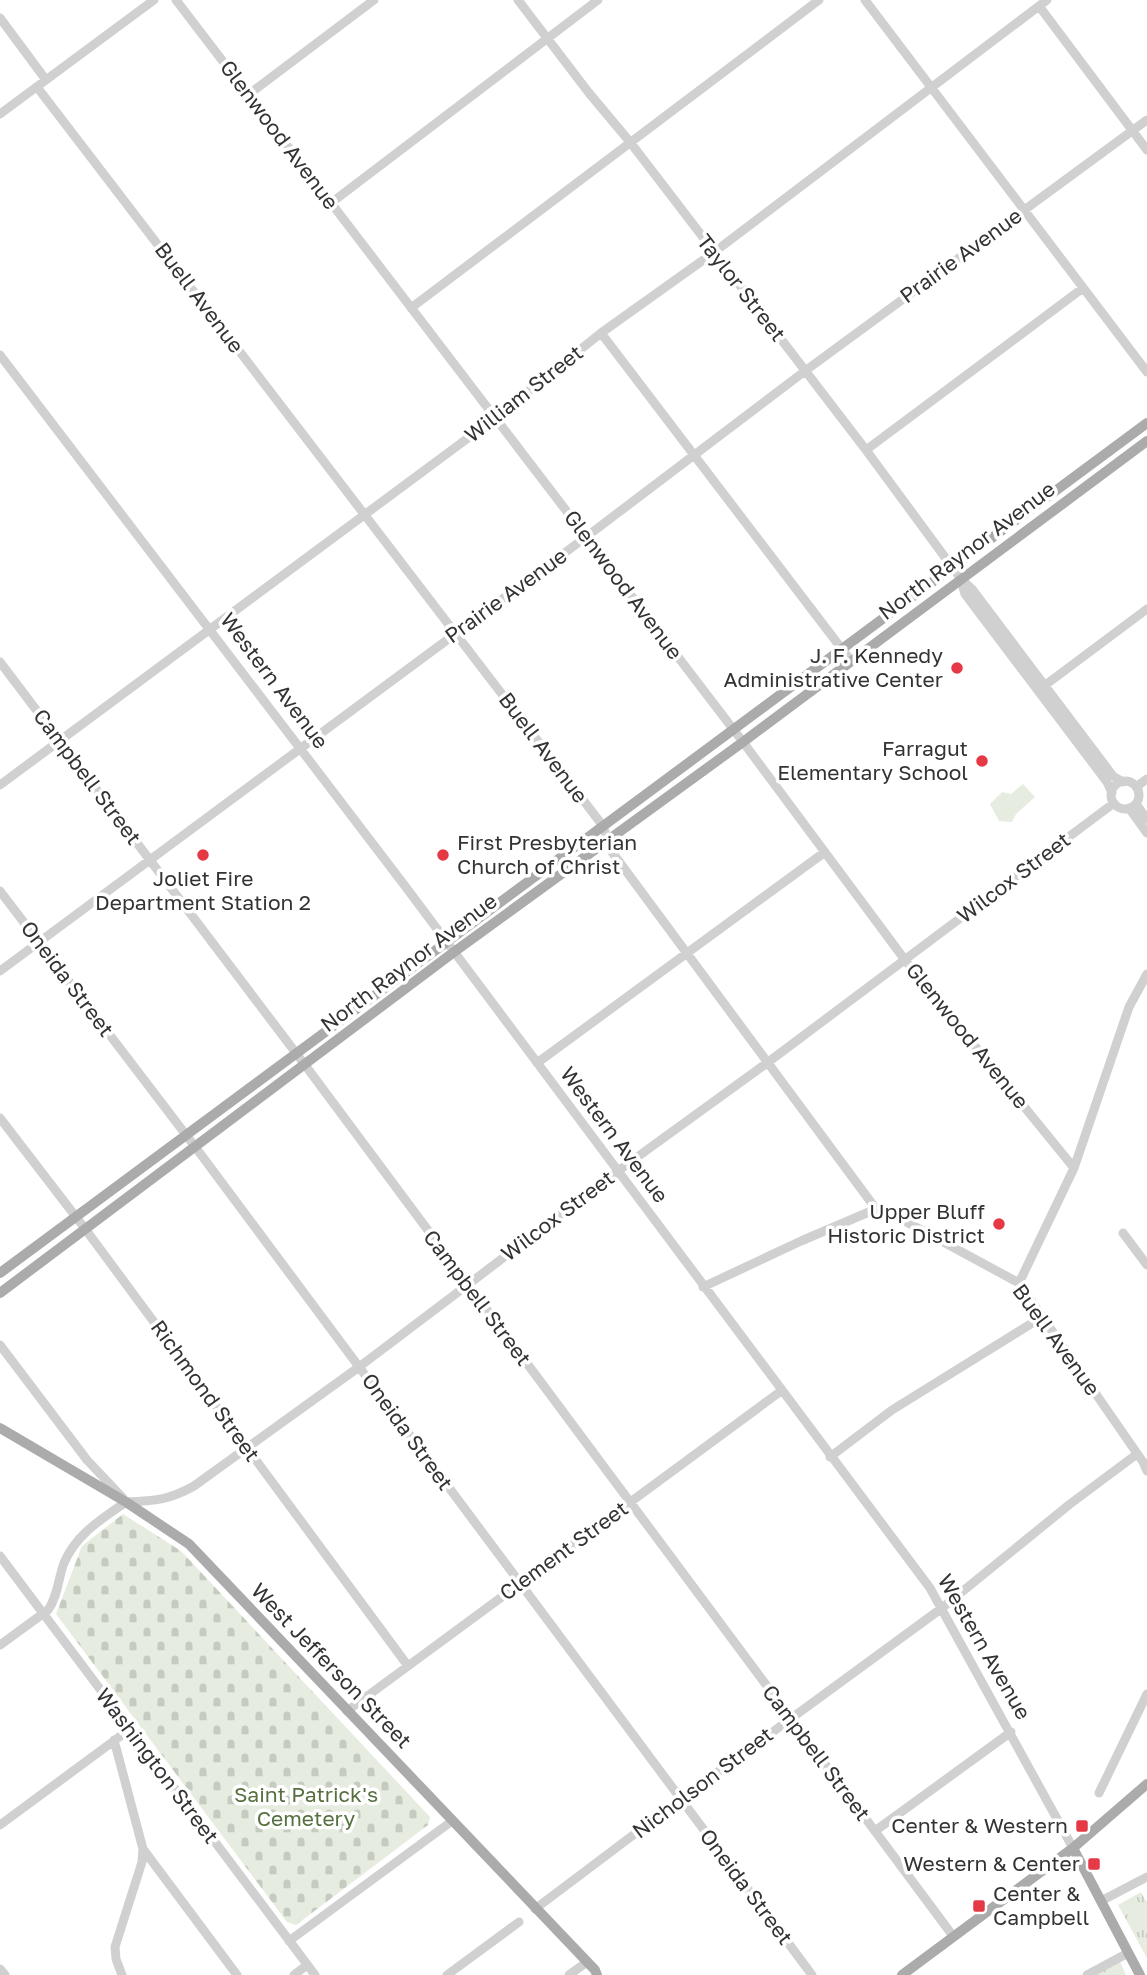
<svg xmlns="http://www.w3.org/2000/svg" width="1147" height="1975" font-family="'Golos Text',sans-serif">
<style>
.grass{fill:url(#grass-tufts)}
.cemetery{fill:url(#cemetery-stones)}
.park{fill:#e6ecdf}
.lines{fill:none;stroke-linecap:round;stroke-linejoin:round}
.minor{stroke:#d0d0d0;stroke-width:9}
.major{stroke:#ababab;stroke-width:10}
.poi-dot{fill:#e63946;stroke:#fff;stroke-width:2.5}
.labels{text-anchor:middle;stroke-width:7;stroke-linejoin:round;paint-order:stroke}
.street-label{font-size:21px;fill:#333;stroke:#fff}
.poi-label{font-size:21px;fill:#333;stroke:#fff;text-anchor:end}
.park-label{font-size:21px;fill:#56703f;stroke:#fff}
</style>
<defs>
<pattern id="grass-tufts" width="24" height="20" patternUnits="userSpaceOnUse" patternTransform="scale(1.75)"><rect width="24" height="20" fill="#e6ecdf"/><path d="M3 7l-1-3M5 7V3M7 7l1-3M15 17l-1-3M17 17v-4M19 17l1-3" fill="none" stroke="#c6cbc0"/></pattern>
<pattern id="cemetery-stones" width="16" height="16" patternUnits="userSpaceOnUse" patternTransform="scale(1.75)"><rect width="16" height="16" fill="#e6ecdf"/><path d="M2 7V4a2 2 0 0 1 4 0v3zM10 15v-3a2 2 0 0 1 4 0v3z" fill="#c6cbc0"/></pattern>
</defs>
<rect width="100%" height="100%" fill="#fff"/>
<!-- grass -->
<path class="grass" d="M1141,1892L1147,1903V1958L1118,1905Z
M1120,1962L1126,1975H1095Z"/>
<!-- cemetery -->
<path class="cemetery" d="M123,1514L181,1551L430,1817L428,1825L296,1925L287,1922L56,1614L82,1546Z"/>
<!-- park -->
<path class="park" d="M1023,784L1035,797L1016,814L1012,822L999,821L990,804L1002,792L1011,794Z"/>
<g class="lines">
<!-- minor -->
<path class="minor" d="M176,0L743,742L905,960L1074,1168
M518,0L589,93L630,142L866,450L961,579L972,589L1113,776L1123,782
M865,0L1147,372
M1039,6L1147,150
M0,18L46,80
M37,87L603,826L612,852L876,1209L888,1212L1019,1283L1143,1462L1147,1471
M248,95L374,0
M0,114L154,0
M331,203L598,0
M411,308L819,0
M601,333L851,661
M0,355L405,886L930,1588L1073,1848
M866,450L1083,288
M961,581L965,594L1107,782L1112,793
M0,662L305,1065L953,1936
M1044,686L1147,609
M1111 795a14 14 0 1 1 28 0a14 14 0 1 1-28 0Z
M0,785L495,418L601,333L713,253L1047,0
M1136,787L1147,779
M1136,804L1147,819
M1129,808L1147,833
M0,891L196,1148L812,1975
M0,971L586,537L805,371L1147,120
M537,1063L825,852
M0,1118L86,1230L408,1666
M1123,1233L1147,1265
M1019,1283L1074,1168L1129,1007L1147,974
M703,1287L801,1241L876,1209
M0,1345L87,1460L123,1498
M830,1457L892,1410L1042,1317
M126,1502C155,1501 169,1500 194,1486L359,1367L618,1171L767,1063L1114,803
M0,1556L315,1975
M0,1645L48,1610C58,1596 58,1579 64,1563C76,1534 102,1519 126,1502
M347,1711L781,1391
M114,1740L143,1849L142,1862L115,1947L116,1959L122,1975
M1099,1793L1147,1694
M0,1825L130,1729
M875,1831L1011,1732
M143,1849L237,1975
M1101,1901L1147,1877
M535,1909L681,1799L942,1608L1070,1504L1137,1454
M289,1941L452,1821
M0,1969L5,1975
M294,1975L307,1965
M447,1975L519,1922
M569,1975L587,1962
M1087,1975L1128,1953"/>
<!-- major -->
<path class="major" d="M0,1273L1147,423
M0,1293L454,952L743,742L1147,441
M0,1428L126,1502L189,1544L595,1970L597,1975
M1073,1848L1140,1975
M902,1975L1073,1848L1147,1784"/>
</g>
<!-- markers -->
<g class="poi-dot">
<circle cx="957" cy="668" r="7"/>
<circle cx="982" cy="761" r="7"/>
<circle cx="203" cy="855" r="7"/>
<circle cx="443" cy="855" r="7"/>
<circle cx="999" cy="1224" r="7"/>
<rect x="1075" y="1819" width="14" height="14" rx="3.5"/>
<rect x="1087" y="1857" width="14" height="14" rx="3.5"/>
<rect x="972" y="1899" width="14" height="14" rx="3.5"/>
</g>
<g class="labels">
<!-- street labels -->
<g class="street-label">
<text transform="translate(279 135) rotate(53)" y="7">Glenwood Avenue</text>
<text transform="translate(961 256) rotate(-36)" y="7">Prairie Avenue</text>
<text transform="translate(741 288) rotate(52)" y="7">Taylor Street</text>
<text transform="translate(199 298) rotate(53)" y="7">Buell Avenue</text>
<text transform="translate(524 394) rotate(-38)" y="7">William Street</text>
<text transform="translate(967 551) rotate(-37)" y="7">North Raynor Avenue</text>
<text transform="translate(623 585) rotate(53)" y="7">Glenwood Avenue</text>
<text transform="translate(506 596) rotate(-36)" y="7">Prairie Avenue</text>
<text transform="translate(274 681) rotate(53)" y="7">Western Avenue</text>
<text transform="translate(543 748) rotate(53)" y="7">Buell Avenue</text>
<text transform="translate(87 777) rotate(53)" y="7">Campbell Street</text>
<text transform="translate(1014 878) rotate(-37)" y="7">Wilcox Street</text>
<text transform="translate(409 963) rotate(-37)" y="7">North Raynor Avenue</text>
<text transform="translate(67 979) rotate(53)" y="7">Oneida Street</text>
<text transform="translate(967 1036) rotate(51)" y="7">Glenwood Avenue</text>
<text transform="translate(614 1135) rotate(53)" y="7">Western Avenue</text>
<text transform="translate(558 1216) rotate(-37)" y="7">Wilcox Street</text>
<text transform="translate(477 1298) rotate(53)" y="7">Campbell Street</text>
<text transform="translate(1056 1340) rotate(54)" y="7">Buell Avenue</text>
<text transform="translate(205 1391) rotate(54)" y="7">Richmond Street</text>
<text transform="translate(407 1432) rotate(54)" y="7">Oneida Street</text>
<text transform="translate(564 1551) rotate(-36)" y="7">Clement Street</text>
<text transform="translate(984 1647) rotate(60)" y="7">Western Avenue</text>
<text transform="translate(331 1666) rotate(46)" y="7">West Jefferson Street</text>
<text transform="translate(816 1753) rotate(53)" y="7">Campbell Street</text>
<text transform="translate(157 1766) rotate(53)" y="7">Washington Street</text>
<text transform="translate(703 1783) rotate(-37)" y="7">Nicholson Street</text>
<text transform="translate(746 1887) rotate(53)" y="7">Oneida Street</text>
</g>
<!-- poi labels -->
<g class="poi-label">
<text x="943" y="663">J. F. Kennedy<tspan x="943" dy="24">Administrative Center</tspan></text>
<text x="968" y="756">Farragut<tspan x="968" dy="24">Elementary School</tspan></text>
<text x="457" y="850" text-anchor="start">First Presbyterian<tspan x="457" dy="24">Church of Christ</tspan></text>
<text x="203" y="886" text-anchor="middle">Joliet Fire<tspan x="203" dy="24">Department Station 2</tspan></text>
<text x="985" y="1219">Upper Bluff<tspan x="985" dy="24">Historic District</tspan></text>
<text x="1068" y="1833">Center &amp; Western</text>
<text x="1080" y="1871">Western &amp; Center</text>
<text x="993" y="1901" text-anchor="start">Center &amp;<tspan x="993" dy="24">Campbell</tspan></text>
</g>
<!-- park labels -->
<g class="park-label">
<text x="306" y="1802">Saint Patrick's<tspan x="306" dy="24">Cemetery</tspan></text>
</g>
</g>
</svg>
